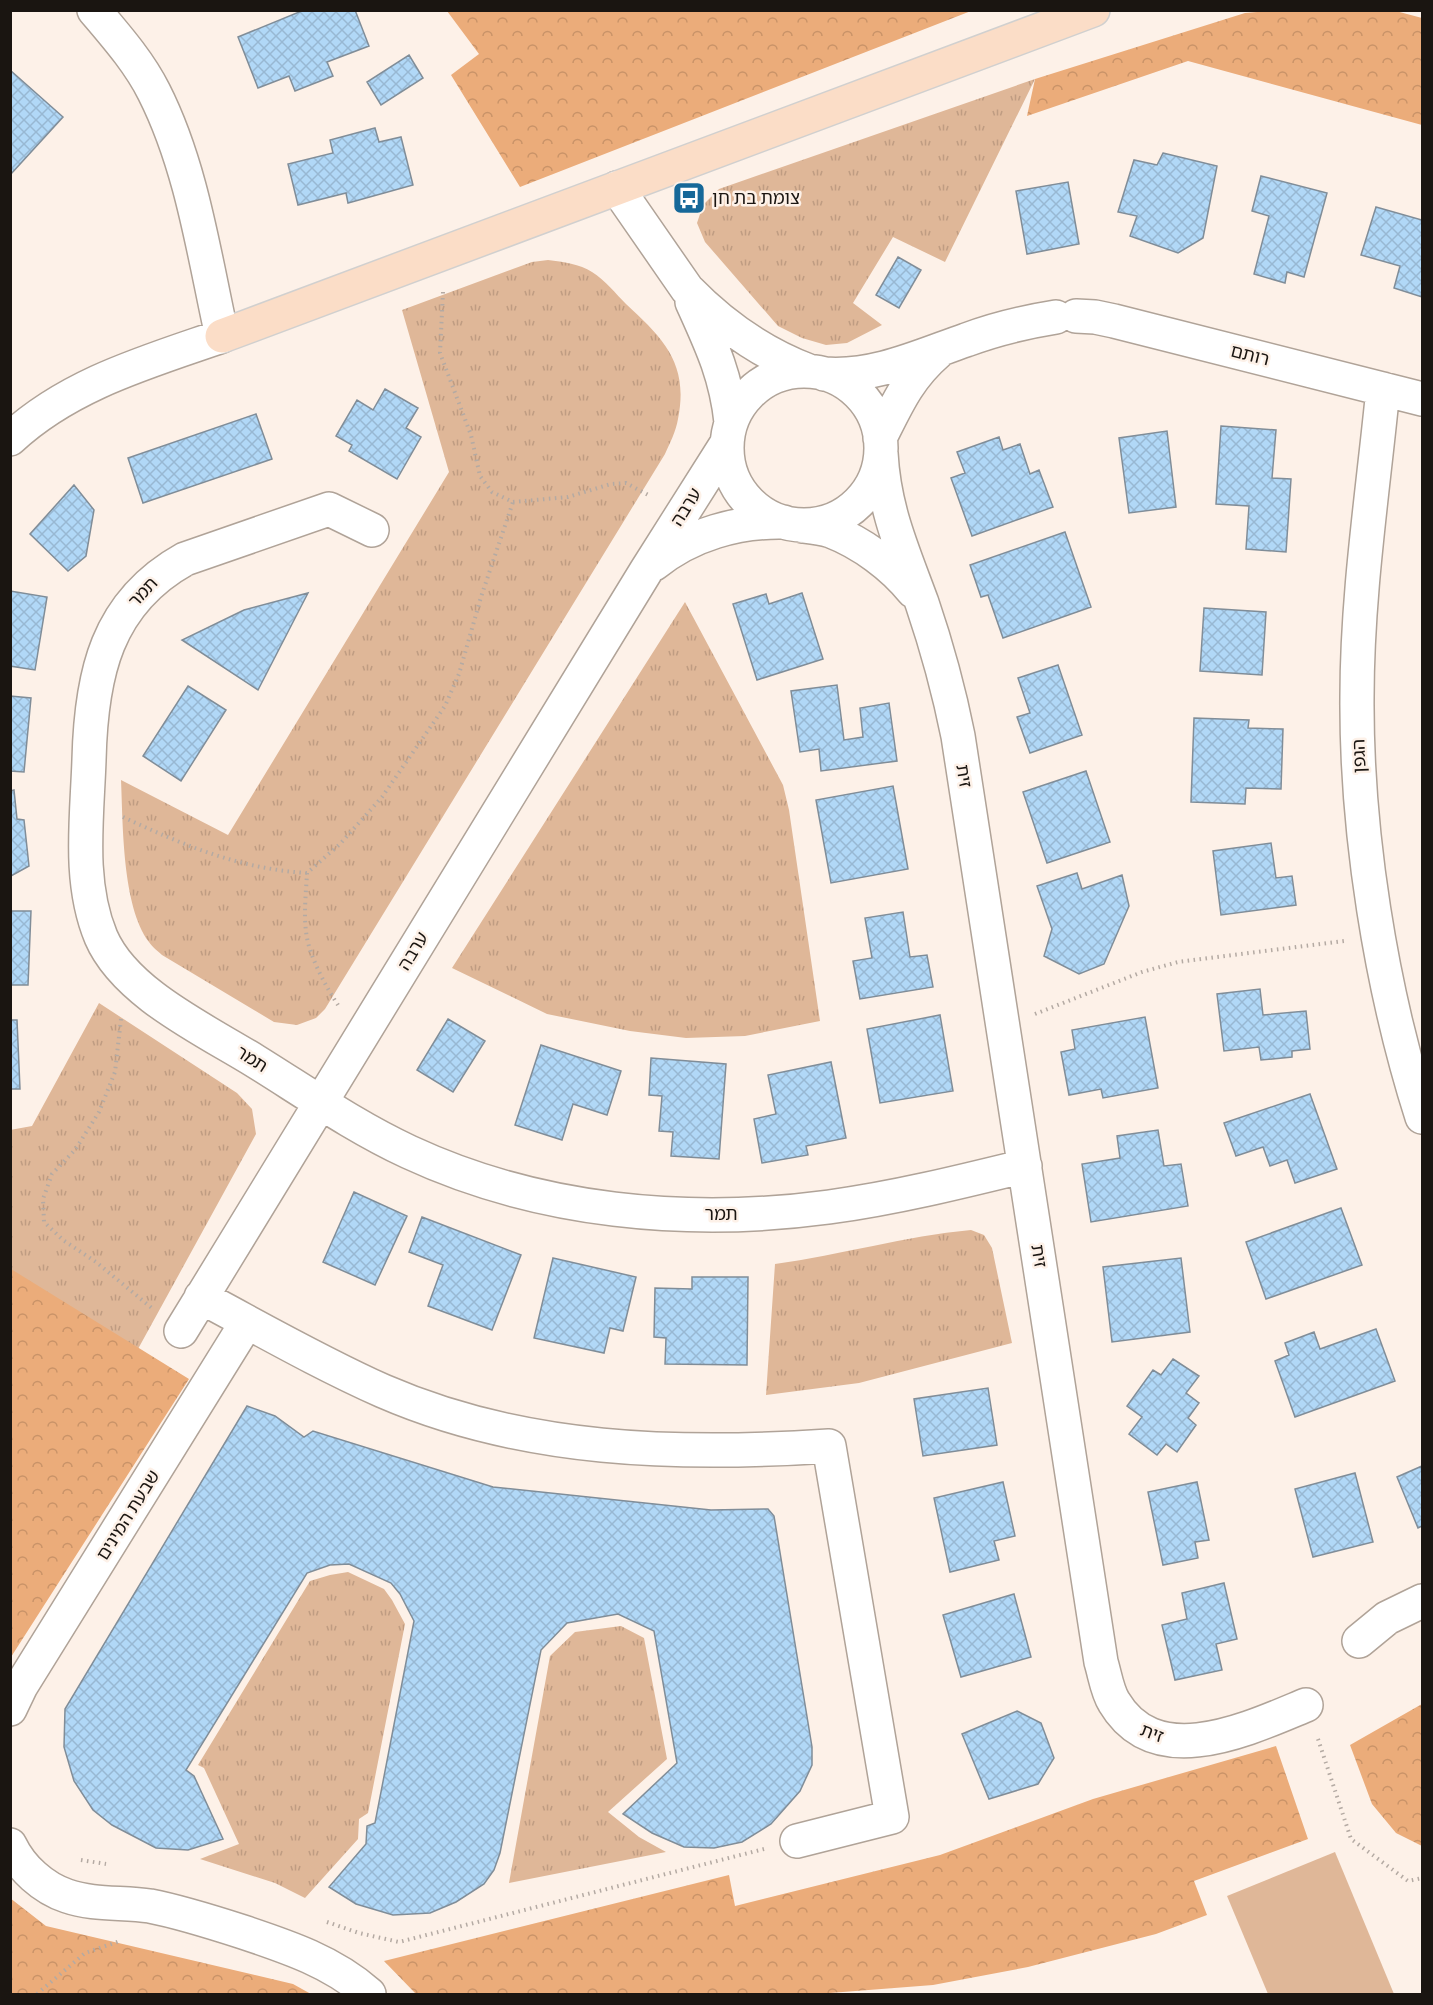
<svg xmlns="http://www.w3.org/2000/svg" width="1433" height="2005" font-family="'Titillium Web','Noto Sans Hebrew',sans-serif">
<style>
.grass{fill:url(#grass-tufts)}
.forest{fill:url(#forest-crowns)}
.pitch{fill:#dfb798}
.building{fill:url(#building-cross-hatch);stroke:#808d98;stroke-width:1.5}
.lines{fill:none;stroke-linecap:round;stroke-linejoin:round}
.minor-casing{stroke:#b0a398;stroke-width:36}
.major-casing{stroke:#d1d0cf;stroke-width:36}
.path{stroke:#b4aaa3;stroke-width:4;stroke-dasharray:1.5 4.5;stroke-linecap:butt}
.minor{stroke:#fff;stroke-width:33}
.major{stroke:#fbddc7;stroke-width:33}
.labels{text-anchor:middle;stroke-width:5;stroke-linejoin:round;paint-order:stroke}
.poi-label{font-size:18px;fill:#1a1511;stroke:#fdf1e8;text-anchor:start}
.street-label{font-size:18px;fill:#1a1511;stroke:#fdf1e8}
</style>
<defs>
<pattern id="grass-tufts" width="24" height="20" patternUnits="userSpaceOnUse" patternTransform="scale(1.5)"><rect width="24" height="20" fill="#dfb798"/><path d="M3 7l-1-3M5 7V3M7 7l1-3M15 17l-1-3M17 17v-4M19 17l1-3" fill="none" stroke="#bf9c82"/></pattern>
<pattern id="forest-crowns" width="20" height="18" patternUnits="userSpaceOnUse" patternTransform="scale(1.5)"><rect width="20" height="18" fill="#ebac7a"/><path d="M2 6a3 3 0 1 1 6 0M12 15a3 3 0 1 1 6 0" fill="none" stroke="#c99368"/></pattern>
<pattern id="building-cross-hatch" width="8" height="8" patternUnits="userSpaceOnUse" patternTransform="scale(1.5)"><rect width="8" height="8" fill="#b1d8f7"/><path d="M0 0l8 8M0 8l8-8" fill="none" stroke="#98b8d3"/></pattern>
</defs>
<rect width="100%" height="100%" fill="#fdf1e8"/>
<!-- grass -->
<path class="grass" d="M1035,79L945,262L893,237L853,303L882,325L847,343L826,345L802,338L778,326L705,242L697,223L703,205L719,189Z
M548,260C563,262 580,264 592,272C605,280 616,294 626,304C664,339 689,364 678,419C676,431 670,443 665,454L325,1009L316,1018L297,1025L274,1022L162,955C158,951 152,947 149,942C122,906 123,824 121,780L228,835L449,472L402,310L532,262Z
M685,602L783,785L789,810L820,1021L745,1036L686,1038L630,1031L547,1014L452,968Z
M99,1003L237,1093L252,1109L256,1134L138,1349L11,1270L10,1130L32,1126Z
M971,1230L984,1235L992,1248L1012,1343L859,1383L766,1395L775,1264C841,1255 905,1236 971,1230Z
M348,1572L384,1589L392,1600L405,1624L368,1813L359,1819L358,1839L305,1898L275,1883L200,1859L239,1844L204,1768L198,1765L310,1581L330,1575Z
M621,1626L644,1638L667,1759L608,1812L639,1837L666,1852L509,1883L550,1656L575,1632Z"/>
<!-- forest -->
<path class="forest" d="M447,11H971L520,187L451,75L479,54Z
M1269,11L1392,10L1422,18V125L1188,61L1027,116L1035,79L1245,13Z
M11,1269L189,1379L11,1657Z
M1422,1704V1846L1396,1833L1372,1804L1350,1745Z
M1276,1746L1308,1839L1194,1881L1207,1915L1156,1934L1028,1967L933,1985L817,1994H416L384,1961L729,1875L735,1906L940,1855L1093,1799Z
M10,1898L46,1926L293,1984L311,1994H11Z"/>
<!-- pitch -->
<path class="pitch" d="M1335,1852L1394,1994H1268L1227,1896Z"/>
<!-- building -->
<path class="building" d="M304,10H355L369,46L327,62L333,76L295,91L289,76L258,88L238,37Z
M409,55L423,78L381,105L367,82Z
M10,70L63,117L10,175Z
M375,128L379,142L401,137L413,185L348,203L346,193L298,205L288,164L333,153L330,140Z
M1163,153L1217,166L1203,238L1178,253L1130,236L1137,216L1118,212L1134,160L1157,165Z
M1261,176L1327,193L1304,277L1287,272L1285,283L1254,274L1269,216L1252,211Z
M1068,182L1079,244L1027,254L1016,191Z
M1376,207L1422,220V297L1394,288L1400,266L1361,255Z
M898,257L921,270L899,308L876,295Z
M385,389L418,408L406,428L421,437L397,479L349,451L352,445L336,436L357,400L373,410Z
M256,414L272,459L143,503L128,458Z
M1221,426L1276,430L1272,478L1291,479L1286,552L1246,549L1249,506L1216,504Z
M1167,431L1176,507L1129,513L1119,438Z
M999,437L1003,450L1020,444L1030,474L1039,470L1053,507L972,536L951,478L965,473L957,452Z
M74,485L94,510L86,556L68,571L30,534Z
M1065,532L1091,607L1003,638L988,595L981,597L970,565Z
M10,591L47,597L35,670L10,666Z
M308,593L258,690L182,640L244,610Z
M802,593L823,659L757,680L733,604L766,594L769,604Z
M1204,608L1266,612L1262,675L1200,671Z
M1058,665L1082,735L1030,753L1017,717L1030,713L1018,678Z
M837,685L844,740L863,737L860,708L889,703L897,761L821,771L819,749L800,752L791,691Z
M188,686L226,710L181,781L143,756Z
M10,696L31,698L24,772L10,771Z
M1194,718L1249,720L1248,728L1283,729L1281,789L1246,788L1245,804L1191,802Z
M1086,771L1110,842L1047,863L1023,792Z
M893,786L908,869L831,883L816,800Z
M14,790L17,819L24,820L29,866L11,876L10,791Z
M1271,843L1276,878L1292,876L1296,905L1221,915L1213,851Z
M1077,873L1082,889L1122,875L1129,906L1104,964L1079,974L1044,956L1052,929L1037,886Z
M10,911H31L28,985H10Z
M903,912L910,957L927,955L933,987L860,999L853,961L872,958L865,918Z
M1260,989L1263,1015L1306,1011L1310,1049L1292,1051V1057L1261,1060L1259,1047L1224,1051L1217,994Z
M940,1015L953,1091L880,1103L867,1029Z
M1145,1017L1158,1088L1103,1098L1101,1089L1069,1095L1061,1052L1075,1049L1072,1030Z
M448,1019L485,1041L453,1092L417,1070Z
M10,1020H17L20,1089H10Z
M541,1045L621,1071L607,1115L573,1104L562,1140L515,1125Z
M651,1058L726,1064L719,1159L671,1156L673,1132L659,1131L662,1096L649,1095Z
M831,1062L846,1138L806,1146L808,1155L762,1163L754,1119L776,1114L768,1075Z
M1310,1094L1337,1169L1295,1183L1287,1160L1270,1166L1263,1147L1236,1156L1224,1123Z
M1158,1130L1164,1166L1181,1164L1188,1206L1091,1222L1082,1164L1120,1158L1117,1136Z
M354,1192L407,1216L375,1285L323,1262Z
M1341,1208L1362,1265L1266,1299L1246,1242Z
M422,1217L521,1255L492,1330L428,1306L443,1265L409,1252Z
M553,1258L636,1277L623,1331L610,1328L604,1353L534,1338Z
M1181,1258L1190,1332L1112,1342L1103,1267Z
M692,1277H748L747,1365L665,1364L666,1338L654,1337L655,1288L692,1289Z
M1376,1329L1395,1381L1295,1417L1275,1361L1289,1355L1285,1343L1314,1332L1320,1349Z
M1173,1359L1199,1376L1186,1393L1199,1403L1188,1418L1196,1425L1177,1452L1166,1444L1157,1455L1129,1434L1142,1417L1127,1406L1153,1370L1161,1375Z
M988,1388L997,1445L923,1456L914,1399Z
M247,1406L275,1416L304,1437L313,1431L493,1487L711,1510L768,1509L774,1516L812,1747V1765L800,1791L771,1824L742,1842L714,1848L684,1847L652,1833L623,1814L677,1763L654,1631L618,1614L567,1623L541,1650L500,1853L494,1870L484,1884L456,1902L430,1913L393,1915L356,1904L329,1887L366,1844L367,1826L375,1823L414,1621L400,1594L391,1583L349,1564L330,1565L307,1573L186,1770L194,1776L223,1839L188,1850L156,1848L112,1825L93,1810L74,1781L64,1747L65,1709Z
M1422,1466V1526L1418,1528L1397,1477Z
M1355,1473L1373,1542L1313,1557L1295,1489Z
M1003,1482L1015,1536L994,1541L999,1560L950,1572L934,1498Z
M1197,1482L1209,1540L1195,1542L1198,1558L1163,1565L1148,1492Z
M1224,1583L1237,1639L1216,1644L1222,1670L1175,1680L1162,1625L1187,1619L1182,1593Z
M1014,1594L1031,1657L961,1677L943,1615Z
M1017,1711L1041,1723L1054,1758L1038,1784L989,1799L962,1734Z"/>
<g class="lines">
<defs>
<path id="minor" d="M617,188L687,289C722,325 761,353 809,371
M692,302C711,344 726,375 731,422
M1076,316L1095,317L1114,321L1422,399
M727 448a77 77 0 1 1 154 0a77 77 0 1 1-154 0Z
M824,374C874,378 920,356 966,340C995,329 1025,322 1056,317
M1383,389C1373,491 1357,594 1357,697C1356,832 1381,989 1422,1117
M880,438C897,404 908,378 938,352
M10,439C69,384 147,362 222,336C204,255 192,167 154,92C139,62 116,36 94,10
M881,453C884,510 903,551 922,603C937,647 949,691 958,736L1101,1662C1105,1675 1107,1691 1114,1702C1156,1773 1248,1729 1306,1705
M803,526C812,527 822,528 831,531C862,543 893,566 913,591
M372,530L329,509L185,559C106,603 91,675 89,760C87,819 78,882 101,937C125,993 205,1030 255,1061C305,1092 355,1127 409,1152C538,1212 688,1226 829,1207C895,1198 960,1182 1025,1166
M654,564C691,534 738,521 784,522
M201,1297C261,1329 320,1363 383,1391C523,1452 679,1456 829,1446L892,1817L797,1841
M181,1331L646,571L727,443
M1359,1641L1387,1618L1422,1601
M10,1709L21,1686L247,1322
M10,1845C21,1868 43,1888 67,1896C93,1905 123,1902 150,1906C181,1912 212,1922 243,1932C288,1947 333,1962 369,1994"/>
<path id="major" d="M222,336L1093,10"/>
</defs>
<!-- minor casing -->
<use href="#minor" class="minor-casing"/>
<!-- major casing -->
<use href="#major" class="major-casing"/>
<!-- path -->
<path class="path" d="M443,292L440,353L471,435L480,476L492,492L513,502L568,497L611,484L626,483L650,496
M123,817C183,845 240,869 307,873
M338,1005C326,987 311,959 307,938C303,917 306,894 307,873L340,844L382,797L445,706L459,674L481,597L513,502
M1035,1014L1142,972L1178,962L1344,941
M121,1019L115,1072L99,1112L75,1150L52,1174L43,1199L44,1222L63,1240L96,1262L153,1309
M1318,1739L1351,1839L1408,1881L1422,1878
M81,1860L106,1864
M327,1922L359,1933L399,1942L764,1849
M37,1994L85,1953L120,1941"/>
<!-- minor -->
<use href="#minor" class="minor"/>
<!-- major -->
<use href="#major" class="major"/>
</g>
<!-- icons -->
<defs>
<symbol id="bus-square" viewBox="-11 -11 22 22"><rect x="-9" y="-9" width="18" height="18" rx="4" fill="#166899" stroke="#fdf1e8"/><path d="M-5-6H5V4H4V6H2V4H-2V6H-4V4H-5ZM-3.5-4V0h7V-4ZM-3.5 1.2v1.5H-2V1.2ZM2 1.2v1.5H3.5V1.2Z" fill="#fff"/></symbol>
</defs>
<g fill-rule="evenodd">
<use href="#bus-square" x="670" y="179" width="38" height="38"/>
</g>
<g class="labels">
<!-- poi labels -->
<g class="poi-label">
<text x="712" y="204">צומת בת חן</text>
</g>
<!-- street labels -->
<g class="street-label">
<text transform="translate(1250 355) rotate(14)" y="6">רותם</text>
<text transform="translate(686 507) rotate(-58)" y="6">ערבה</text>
<text transform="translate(143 592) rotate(-47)" y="6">תמר</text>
<text transform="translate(1359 756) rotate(-92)" y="6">הגפן</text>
<text transform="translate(964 776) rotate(81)" y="6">זית</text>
<text transform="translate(413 951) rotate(-59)" y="6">ערבה</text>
<text transform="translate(252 1059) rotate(32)" y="6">תמר</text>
<text x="721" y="1220">תמר</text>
<text transform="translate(1039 1256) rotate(81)" y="6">זית</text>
<text transform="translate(128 1515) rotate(-58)" y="6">שבעת המינים</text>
<text transform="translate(1152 1733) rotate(21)" y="6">זית</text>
</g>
</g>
<!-- border -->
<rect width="1433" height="2005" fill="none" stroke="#1a1511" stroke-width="24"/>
</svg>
